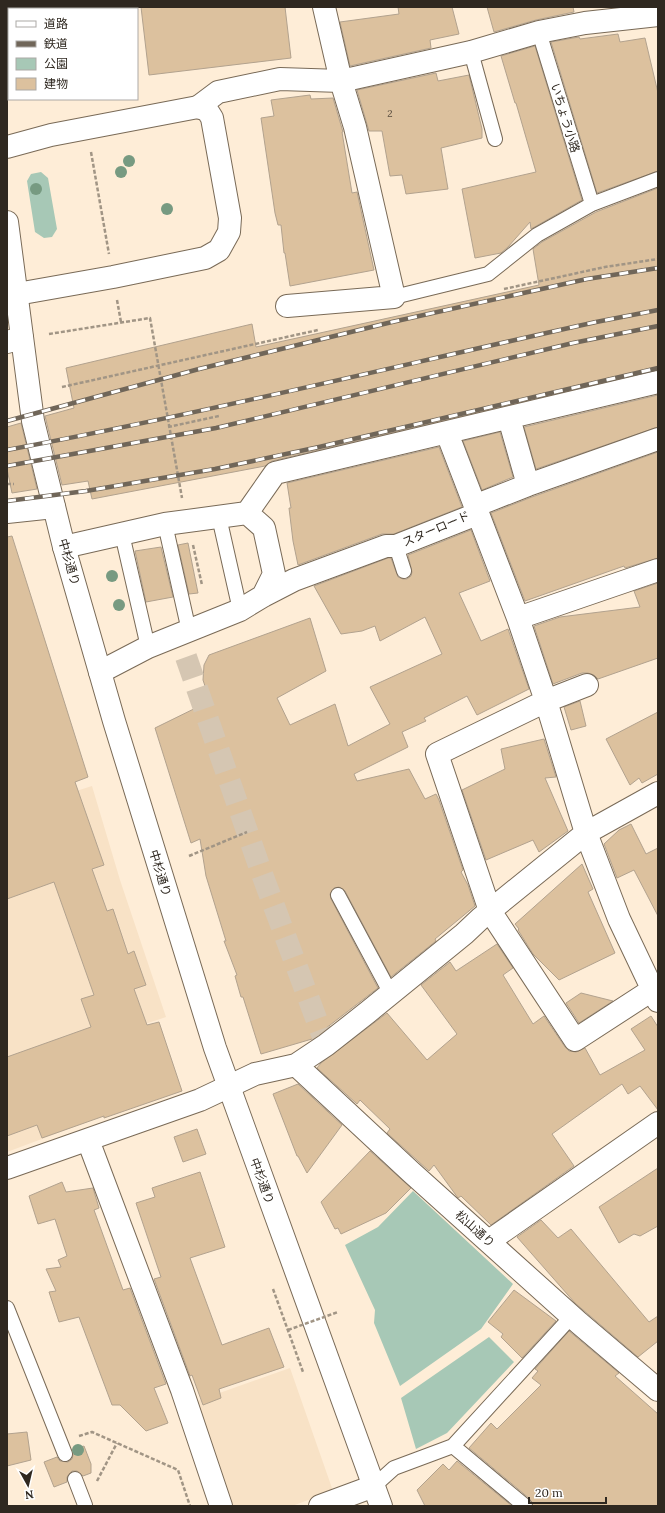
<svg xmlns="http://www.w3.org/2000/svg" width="665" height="1513" font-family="Lora,'Noto Sans JP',serif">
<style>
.built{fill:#f8e2c6}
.green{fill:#a7c8b6}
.building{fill:#dcc19e;stroke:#b2a28e}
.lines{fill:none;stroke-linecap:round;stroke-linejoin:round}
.street-tunnel{stroke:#d5c6b2;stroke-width:22;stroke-dasharray:22 11;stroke-linecap:butt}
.lane-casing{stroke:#796a57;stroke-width:16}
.street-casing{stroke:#796a57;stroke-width:24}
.secondary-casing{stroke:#796a57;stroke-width:24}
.path{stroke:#a19585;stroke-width:2.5;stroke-dasharray:4 2;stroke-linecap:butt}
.lane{stroke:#fff;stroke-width:14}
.street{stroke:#fff;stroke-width:22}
.secondary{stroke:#fff;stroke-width:22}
.rail-casing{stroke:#706659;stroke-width:4.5}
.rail{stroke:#fff;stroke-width:3;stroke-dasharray:9;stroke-linecap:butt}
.path-bridge{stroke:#a19585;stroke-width:2.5;stroke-dasharray:4 2;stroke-linecap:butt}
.tree{fill:#779a81}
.labels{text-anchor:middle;stroke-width:3.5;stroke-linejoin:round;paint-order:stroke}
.number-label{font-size:10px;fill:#5a4e40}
.street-label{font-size:12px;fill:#2f2820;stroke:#fff}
</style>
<rect width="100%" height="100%" fill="#feedd7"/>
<!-- built -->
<path class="built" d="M92,786L120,880L166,1017L139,1026L81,1074L98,1118L7,1152V813Z
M290,1368L333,1491L292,1506H233L197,1401Z"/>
<!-- green -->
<path class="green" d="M41,172L48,178L57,229L52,237L44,238L35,232L27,181L31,174Z
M413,1191L513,1284L481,1329L400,1386L374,1323L375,1310L345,1245L378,1227Z
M489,1337L514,1362L447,1433L416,1449L401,1398Z"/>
<!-- building -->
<path class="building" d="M141,7H285L291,58L149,75Z
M398,7H452L459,34L430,40L431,48L350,66L340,22L399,14Z
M487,7H573L574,12L536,20L494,32Z
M618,34L620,42L645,38L658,93V171L597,193L551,42L579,37L580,39Z
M535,46L582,200L531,229L530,222L508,247L501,253L475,258L462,189L536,172L516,103H515L501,56Z
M436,73L438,81L469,75L482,129V138L441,148L448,189L406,194L402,175L390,176L382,131H369L357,90Z
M310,95L311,99L333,98L343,132H342L352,193L357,192L374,270L290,286L285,253H284L281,225H278L275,213L261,118L274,116L271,100Z
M658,188V370L272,461L265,466L92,499L88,481L62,485L45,416L74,408L66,368L252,324L256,347L539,285L533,249L542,242L596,212Z
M658,395V427L536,469L524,427Z
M21,423L37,489L12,493L7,469V427Z
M500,432L513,477L482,490L463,441Z
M439,447L462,507L394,534H382L298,565L293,541L289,508H291L287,483Z
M658,452V558L625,568L624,566L525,601L491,513L532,497Z
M471,530L490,581L459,593L481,641L508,629L529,689L477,715L467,696L424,718L426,721L402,732L408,747L354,774L357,781L409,769L425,799L436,794L439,800L463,870L461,872L468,885L475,906L435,939L436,941L391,977L345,891L339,887L334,888L330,894L331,899L378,988L312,1039L261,1054L243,997H241L235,976L237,975L224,941H226L206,876L200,839L191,843L155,728L210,701L203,680L204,665L209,655L310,618L326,671L277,698L290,725L335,704L348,746L390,724L370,687L442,654L425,617L380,641L375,626L362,631L341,634L314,586L388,558H391L398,577L403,579H407L411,576L412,572L408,555Z
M12,536L88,777L75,782L104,865L92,869L107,911L113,909L128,954L134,951L146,985L134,989L147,1025L159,1022L182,1091L104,1118V1116L42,1138L37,1125L7,1136V1057L91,1027L81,999L94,995L54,882L7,899V537Z
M188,543L198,593L189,594L178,545Z
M161,547L173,597L146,602L135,551Z
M658,583V658L598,679L594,675L588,673H582L553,684L534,626L560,617L640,607L634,591Z
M580,701L586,726L571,730L564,707Z
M658,712V774L642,783L639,778L630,785L606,739Z
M544,739L556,777L545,778L568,831L539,852L533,840L486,860L462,790L505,769L501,749Z
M631,824L646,854L658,848V916L634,870L617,878L604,844L619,830Z
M582,864L593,889L588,892L615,953L559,980L533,954L518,930L519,929L515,924Z
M497,944L513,968L503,975L533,1024L544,1016L565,1047L569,1051L576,1052L585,1048L600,1075L645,1050L631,1029L651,1016L658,1027V1110L640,1086L628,1094L622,1084L552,1134L574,1166L491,1225L461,1196L458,1198L434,1165L429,1171L387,1133L390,1129L360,1100L357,1104L317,1068L321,1063L387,1013L427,1060L457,1034L421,985L450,962L456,971Z
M581,993L613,1001L579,1023L566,1003Z
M298,1084L342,1125L307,1173L298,1156H297L273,1094Z
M197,1129L206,1154L183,1162L174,1137Z
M370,1151L411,1188L386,1213L341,1234L338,1228L335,1229L321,1202Z
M658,1168V1226L640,1236L634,1234L619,1243L599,1207Z
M200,1172L225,1247L190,1258L222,1345L269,1328L284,1367L219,1389L221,1398L203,1405L192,1375L190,1376L154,1279L161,1277L136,1203L155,1197L152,1188Z
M62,1182L66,1192L93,1188L99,1208L94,1210L123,1290L130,1288L166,1384L154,1388L168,1423L146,1431L120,1405H112L79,1317L59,1322L49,1292L56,1291L46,1269L61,1267L58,1260L67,1256L55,1219L38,1224L29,1196Z
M541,1220L558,1238L571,1229L649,1322L658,1316V1341L638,1357L575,1303L517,1237Z
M514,1290L556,1321L522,1358L501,1337L503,1334L488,1322Z
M569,1331L619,1373L615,1376L658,1414V1506H533L530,1499L469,1448L491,1423L497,1429L541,1385L532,1378L538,1371L535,1369Z
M27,1432L31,1460L7,1466V1434Z
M84,1446L91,1464V1473L83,1476L77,1471H72L67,1477V1482L54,1487L44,1462L57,1457L60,1461L68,1462L72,1459L73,1455V1451Z
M457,1461L512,1506H425L417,1490L443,1464L449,1470Z"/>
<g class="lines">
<!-- street-tunnel -->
<path class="street-tunnel" d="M186,657L262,874L326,1045"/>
<defs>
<path id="lane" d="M539,32L592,204
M471,52L495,139
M394,297L488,274L537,235L592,204L658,179
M219,517L240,610
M165,524L189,631
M122,534L148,647
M396,546L404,571
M338,895L391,994
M7,1308L65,1454
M453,1446L525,1506
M75,1479L85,1505
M374,1486L394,1468L453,1446L572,1316"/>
<path id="street" d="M198,107L218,92L280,79L341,81L471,52L539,32L585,23L658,15
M17,294L113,277L205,258L219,250L229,232L230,218L212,118L207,110L198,107
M287,306L394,297L355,127L341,81L324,7
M7,342L22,338
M509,418L528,485
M658,439L528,485L482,503L477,511L518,618L546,701L586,833L619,919L658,1001
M7,512L54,507
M247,513L275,473L658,382
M64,547L165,524L247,513L264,528L274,574L263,596
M518,618L658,570
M100,672L148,647L240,610L263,596L294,580L386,546H396L472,516L477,511L447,433
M587,685L546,701L437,754L490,911L575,1040L652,990
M296,1065L411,1172L579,1323L658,1390
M88,1140L182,1390L221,1506
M7,1168L200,1100L255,1074L296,1065L326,1045L368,1012L464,934L481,918L586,833L658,793
M489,1241L658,1123
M320,1506L374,1486"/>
<path id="secondary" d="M7,147L51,135L198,107
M7,222L33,421L64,547L114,721L215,1048L381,1506"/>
</defs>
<!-- lane casing -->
<use href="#lane" class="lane-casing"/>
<!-- street casing -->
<use href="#street" class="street-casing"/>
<!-- secondary casing -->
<use href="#secondary" class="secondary-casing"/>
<!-- path -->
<path class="path" d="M91,152L109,254
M504,289L605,267L658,259
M117,300L121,322
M49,334L150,318L182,498
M62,387L318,330
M168,427L219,416
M7,484H14
M193,545L202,585
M189,856L247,832
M273,1289L303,1372
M79,1436L92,1432L178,1470L190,1506
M97,1481L117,1443"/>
<!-- lane -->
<use href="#lane" class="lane"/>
<!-- street -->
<use href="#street" class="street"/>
<!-- secondary -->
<use href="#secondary" class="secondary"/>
<defs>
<path id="rail" d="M7,421L199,369L392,322L587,279L658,268
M7,450C205,413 400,365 596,322L658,310
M7,466L216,428L573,343L658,326
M7,501L86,491L215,469L319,447L658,368"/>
</defs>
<!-- rail casing -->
<use href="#rail" class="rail-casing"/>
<!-- rail -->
<use href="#rail" class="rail"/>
<!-- path-bridge -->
<path class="path-bridge" d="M288,1330L338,1312"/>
</g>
<!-- trees -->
<g class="tree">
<circle cx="129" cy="161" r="6"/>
<circle cx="121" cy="172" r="6"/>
<circle cx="36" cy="189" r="6"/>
<circle cx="167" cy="209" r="6"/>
<circle cx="112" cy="576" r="6"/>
<circle cx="119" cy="605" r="6"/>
<circle cx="78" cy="1450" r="6"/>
</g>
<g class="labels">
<!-- number labels -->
<g class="number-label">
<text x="390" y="117">2</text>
</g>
<!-- street labels -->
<g class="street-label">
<text transform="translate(565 118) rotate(73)" y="4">いちょう小路</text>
<text transform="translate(436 529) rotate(-23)" y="4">スターロード</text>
<text transform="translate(69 562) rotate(74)" y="4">中杉通り</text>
<text transform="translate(160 873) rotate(73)" y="4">中杉通り</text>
<text transform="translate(262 1181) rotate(70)" y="4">中杉通り</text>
<text transform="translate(475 1229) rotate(42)" y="4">松山通り</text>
</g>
</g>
<!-- border -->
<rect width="665" height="1513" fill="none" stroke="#2f2820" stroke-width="16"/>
<!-- legend -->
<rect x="8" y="8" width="130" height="92" fill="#ffffff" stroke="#aca9a6"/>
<rect x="16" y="21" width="20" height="6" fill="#ffffff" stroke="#aca9a6"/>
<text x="44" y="28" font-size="12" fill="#2f2820">道路</text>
<rect x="16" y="41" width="20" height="6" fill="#706659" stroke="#aca9a6"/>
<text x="44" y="48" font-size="12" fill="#2f2820">鉄道</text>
<rect x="16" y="58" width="20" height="12" fill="#a7c8b6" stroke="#aca9a6"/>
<text x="44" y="68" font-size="12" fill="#2f2820">公園</text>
<rect x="16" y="78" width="20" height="12" fill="#dcc19e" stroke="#aca9a6"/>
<text x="44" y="88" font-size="12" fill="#2f2820">建物</text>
<!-- north arrow -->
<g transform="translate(28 1485) rotate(172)" stroke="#ffffff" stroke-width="3" paint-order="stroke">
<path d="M0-3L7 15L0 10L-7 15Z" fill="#2f2820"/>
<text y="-6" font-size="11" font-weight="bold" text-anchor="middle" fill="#2f2820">N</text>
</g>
<!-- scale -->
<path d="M529 1497v6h77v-6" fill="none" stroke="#2f2820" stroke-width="2"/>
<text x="535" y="1497" font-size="12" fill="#2f2820" stroke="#ffffff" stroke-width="3" paint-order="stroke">20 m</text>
</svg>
